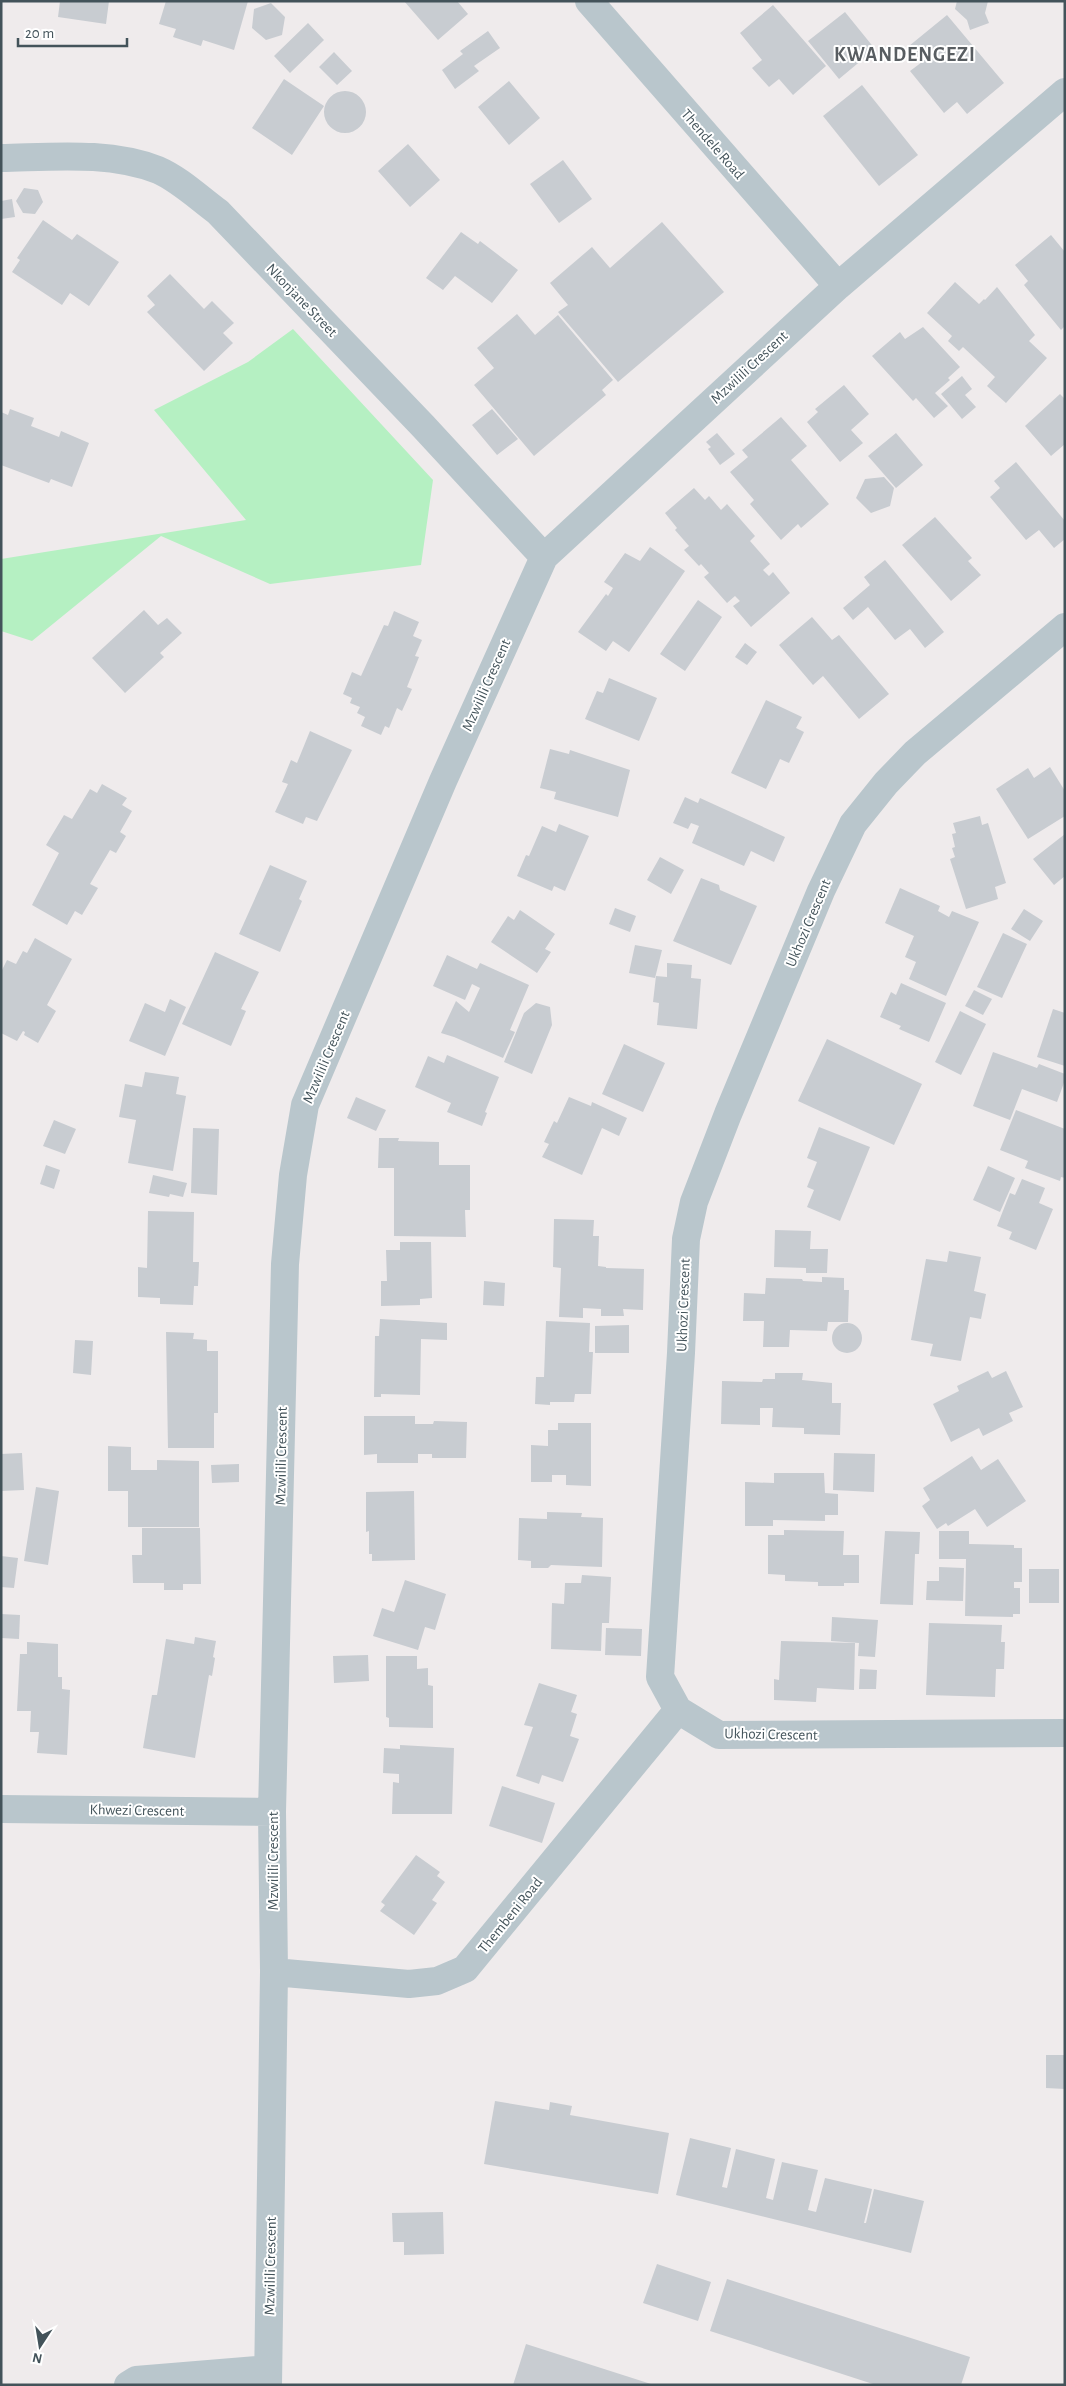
<svg xmlns="http://www.w3.org/2000/svg" width="1066" height="2386" font-family="'Alegreya Sans',sans-serif">
<style>
.green{fill:#b5f0c2}
.building{fill:#c8ccd1}
.lines{fill:none;stroke-linecap:round;stroke-linejoin:round}
.minor{stroke:#b9c6cc;stroke-width:28}
.labels{text-anchor:middle;stroke-width:4;stroke-linejoin:round;paint-order:stroke}
.street-label{font-size:15px;fill:#43535a;stroke:#fff}
.district-label{font-size:20px;font-weight:bold;letter-spacing:1px;fill:#585d61;stroke:#fff}
</style>
<rect width="100%" height="100%" fill="#efebec"/>
<!-- green -->
<path class="green" d="M293,329L433,480L421,565L270,584L161,536L32,641L1,631V559L246,520L154,410L248,362Z"/>
<!-- building -->
<path class="building" d="M60,1H109L106,24L58,17Z
M166,1H248L234,50L203,40L201,46L173,37L176,29L159,24Z
M404,1H457L468,14L438,40Z
M957,1H988L985,13L989,23L970,30L967,20L955,9Z
M271,3L285,17L282,35L266,40L252,28L254,9Z
M773,5L826,66L793,95L779,79L769,87L752,68L762,60L740,33Z
M845,12L875,49L839,79L808,41Z
M947,15L1004,83L967,114L957,102L944,113L910,71L922,62L909,46Z
M308,23L324,40L290,73L274,56Z
M488,31L500,48L474,66L479,71L455,89L442,70L463,54L460,51Z
M334,52L352,71L337,85L319,67Z
M284,79L324,106L292,155L252,128Z
M509,81L540,118L509,145L478,107Z
M862,85L918,155L879,186L823,116Z
M324 112a21 21 0 1 1 42 0a21 21 0 1 1-42 0Z
M408,144L440,180L410,207L378,171Z
M563,160L592,199L559,223L530,184Z
M24,188L38,190L43,202L35,214L23,213L16,201Z
M12,199L15,217L1,219V201Z
M43,220L72,240L77,234L119,262L89,306L70,293L62,305L12,272L20,260L17,258Z
M662,222L724,292L618,382L558,312L568,305L550,283L592,247L610,268Z
M461,232L478,244L480,241L518,270L492,303L455,276L443,290L426,278Z
M1051,235L1065,252V326L1061,330L1024,285L1028,281L1015,265Z
M170,274L204,309L212,301L234,323L223,333L233,343L204,371L147,312L155,305L147,296Z
M955,282L979,304L984,299L985,300L997,287L1035,335L1029,341L1047,358L1006,403L987,386L995,377L963,347L959,351L948,341L952,336L927,313Z
M517,314L535,335L558,315L613,380L602,390L606,395L534,456L474,385L494,368L477,348Z
M923,327L960,367L948,378L950,380L935,393L948,406L934,418L916,398L913,401L872,356L900,332L905,339Z
M962,376L972,389L965,395L976,407L962,419L941,394Z
M844,385L869,414L851,430L863,443L840,462L807,422L818,412L815,409Z
M1060,394L1065,399V444L1051,456L1025,426Z
M10,409L34,418L31,426L59,437L61,431L89,443L72,487L51,479L49,483L1,465V412L8,415Z
M492,409L518,439L497,455L472,425Z
M781,417L807,446L791,460L829,504L801,528L798,524L781,540L750,504L754,500L730,472L748,457L742,450Z
M717,433L735,454L720,465L708,449L711,447L706,442Z
M896,433L923,465L896,488L868,456Z
M1016,462L1065,521V539L1054,548L1039,530L1026,540L990,497L1000,488L994,481Z
M884,477L894,488L890,506L871,513L856,498L865,479Z
M694,488L705,500L709,496L721,510L727,504L755,536L750,541L770,564L763,570L769,576L773,572L790,593L751,627L733,606L740,601L735,596L727,603L704,577L709,573L701,564L699,566L684,550L689,546L675,530L677,528L665,513Z
M935,517L972,558L968,561L981,575L951,601L902,545Z
M650,547L685,571L629,652L613,641L606,651L578,632L606,594L608,596L613,588L604,582L625,553L640,561Z
M885,560L944,632L925,648L910,629L895,640L868,607L853,620L843,608L870,585L864,577Z
M698,600L722,617L685,671L660,654Z
M144,610L158,625L167,618L182,633L160,653L164,657L125,693L92,658Z
M394,611L419,622L413,636L422,640L415,656L419,657L407,687L412,689L402,711L397,708L389,728L385,726L381,735L361,726L365,717L357,713L360,707L350,703L352,698L343,694L352,672L361,676L384,625L388,626Z
M812,617L832,640L839,635L889,694L859,719L823,676L813,685L779,645Z
M745,643L757,652L747,665L735,657Z
M609,678L657,698L639,741L585,719L597,691L603,693Z
M766,700L802,717L796,728L804,732L789,763L780,759L766,789L731,773Z
M310,731L352,750L317,821L306,817L303,824L275,812L288,784L282,782L291,760L297,763Z
M550,749L569,754L570,750L630,770L618,817L554,799L556,792L540,788Z
M1050,767L1065,791V816L1028,839L996,789L1028,768L1034,778Z
M102,784L127,798L122,805L132,811L120,832L126,836L116,853L110,850L90,884L98,888L82,915L75,911L67,925L32,905L59,853L46,845L64,815L72,819L90,789L97,793Z
M685,797L698,803L700,798L785,837L774,862L751,851L744,866L692,843L699,826L691,823L688,829L673,823Z
M980,816L982,825L988,823L1006,883L995,887L998,899L966,909L950,859L955,857L952,848L955,847L952,834L956,833L953,823Z
M559,824L589,836L565,891L554,886L552,891L517,876L526,855L529,856L542,826L556,832Z
M1065,834V876L1054,885L1033,859Z
M660,857L684,870L671,894L647,880Z
M270,865L307,881L299,899L302,901L280,952L239,934Z
M701,878L719,885L720,890L757,906L731,965L673,941Z
M900,888L940,906L938,911L949,917L952,911L979,922L946,996L909,979L916,962L905,957L914,936L885,923Z
M615,908L636,916L630,932L609,924Z
M1024,909L1043,921L1030,941L1011,929Z
M520,910L555,934L545,949L551,952L537,973L491,942L508,916L514,920Z
M1003,933L1027,944L1002,998L977,987Z
M35,938L72,959L47,1005L56,1011L38,1043L24,1035L25,1032L23,1031L17,1041L1,1033V972L7,960L16,964L23,951L27,953Z
M635,945L662,950L655,978L629,973Z
M215,952L259,972L241,1009L246,1011L231,1046L182,1024Z
M447,955L477,969L480,963L529,985L510,1030L515,1032L503,1058L454,1037L441,1033L456,1001L469,1012L480,988L472,984L465,1000L433,986Z
M667,963L692,965L691,978L701,979L697,1029L657,1025L659,1003L653,1002L656,976L667,977Z
M901,983L946,1003L929,1042L899,1029L901,1026L880,1017L891,992L896,995Z
M974,990L992,999L983,1015L965,1006Z
M170,999L186,1007L165,1056L129,1041L145,1003L165,1012Z
M536,1003L550,1007L552,1025L532,1074L504,1062L524,1013Z
M1053,1009L1065,1013V1066L1037,1057Z
M960,1011L986,1024L961,1075L935,1062Z
M827,1039L922,1084L894,1145L798,1101Z
M624,1044L665,1063L643,1112L602,1094Z
M993,1052L1037,1068L1039,1064L1065,1074V1080L1057,1102L1022,1089L1010,1120L973,1106Z
M447,1055L499,1077L485,1112L487,1113L482,1126L447,1112L451,1103L415,1087L428,1056L444,1063Z
M145,1072L179,1077L176,1094L186,1096L173,1171L128,1163L136,1120L119,1117L125,1084L142,1087Z
M356,1097L386,1110L376,1131L347,1118Z
M569,1097L591,1106L592,1102L627,1118L619,1136L602,1128L582,1175L542,1157L549,1144L544,1142L554,1121L557,1123Z
M1016,1110L1065,1129V1178L1061,1177L1060,1181L1025,1168L1028,1161L1000,1150Z
M54,1120L76,1129L65,1154L43,1146Z
M819,1127L870,1147L840,1221L807,1207L814,1190L807,1187L817,1162L807,1158Z
M193,1128L219,1129L217,1195L191,1193Z
M379,1138H399L398,1141L439,1142V1165H470V1210H465L466,1237L394,1236V1168H378Z
M46,1165L60,1170L54,1189L40,1184Z
M988,1166L1015,1178L1000,1212L973,1200Z
M153,1175L187,1183L183,1197L170,1194L169,1197L149,1193Z
M1022,1179L1045,1188L1039,1203L1053,1209L1036,1250L1009,1239L1012,1232L997,1226L1010,1193L1015,1195Z
M148,1211L194,1212L193,1262H199L198,1286H194L193,1305L160,1304V1298L138,1297V1267L147,1268Z
M554,1219L594,1220L593,1236H599L598,1266L606,1267V1268L644,1269L643,1310L623,1309L624,1316H601V1309L583,1308V1318L559,1317L561,1268L553,1267Z
M775,1230L811,1231L810,1249H828L827,1273H806V1268L774,1267Z
M400,1242H431L432,1298L420,1299V1305L381,1306V1281H387L386,1250H400Z
M949,1251L981,1257L974,1291L986,1294L981,1319L970,1317L961,1361L930,1356L933,1344L911,1340L926,1259L947,1262Z
M822,1277L844,1278V1290H849L848,1322H828L827,1331L790,1330L789,1347H763L764,1321H743L744,1293L765,1294L766,1278L802,1279L803,1281L822,1282Z
M484,1281L505,1283L504,1306L483,1305Z
M380,1319L447,1323V1340L421,1339L420,1395L381,1394V1397H374L375,1336H379Z
M546,1321L590,1323L589,1352H593L591,1394H575L574,1402H550V1405L535,1404L536,1377H544Z
M832 1338a15 15 0 1 1 30 0a15 15 0 1 1-30 0Z
M629,1325V1353H595V1326Z
M166,1332L194,1333L193,1339L207,1340V1351H218V1413H214V1448H168Z
M75,1340L93,1341L91,1375L73,1373Z
M988,1371L992,1378L1006,1371L1023,1407L1009,1413L1013,1421L983,1436L979,1428L951,1442L933,1404L959,1391L957,1386Z
M775,1373H803L802,1380L832,1383V1403H841L840,1435L804,1434V1428L772,1427L773,1408H760V1425L721,1424L722,1381L762,1382L763,1379H775Z
M364,1416H415V1424H433L434,1421L467,1422L466,1458H432V1454H418V1463H377V1454L364,1455Z
M558,1423H591V1486L566,1485V1475H552V1482H531V1445L548,1446V1430H558Z
M108,1446L131,1447V1470H157V1460L199,1461V1527H128V1491H108Z
M22,1453L24,1490L1,1491V1454Z
M834,1453L875,1454L874,1492L833,1490Z
M972,1456L981,1470L998,1459L1026,1501L987,1527L975,1509L948,1526L946,1523L937,1529L922,1506L930,1500L923,1488Z
M239,1464V1482L212,1483L211,1465Z
M774,1473H824L825,1493L838,1494V1515H825V1521L773,1520V1526H745V1482L774,1483Z
M36,1487L59,1491L48,1565L24,1561Z
M414,1491L415,1560L372,1561V1554H369V1531L366,1532V1492Z
M547,1512L582,1513L581,1517L603,1518L602,1567L551,1565L548,1568H531V1561L518,1560L519,1518L547,1519Z
M142,1528H200L201,1584H183V1590H164V1583H133L132,1555H142Z
M784,1530L844,1531L843,1555H859V1583H844V1586H818V1582L785,1581V1575L768,1574V1535H784Z
M885,1531L920,1532L919,1554H915L913,1605L880,1604Z
M939,1531H969V1544L1014,1545V1548H1022V1582H1014V1588H1020V1614H1013V1617L965,1616L966,1559H939Z
M1,1556L18,1558L14,1588L1,1587Z
M939,1567L964,1568L963,1601L926,1600L927,1581H939Z
M1029,1569H1059V1603H1029Z
M582,1575L611,1577L609,1623H602L601,1651L551,1649L552,1603L564,1604L565,1583H581Z
M405,1580L446,1594L435,1630L425,1627L418,1650L373,1636L382,1608L394,1612Z
M1,1614L20,1615L19,1639L1,1638Z
M832,1617L878,1620L875,1657L858,1656L859,1643L831,1641Z
M929,1623L1002,1625L1001,1642H1005L1004,1669H996L995,1697L926,1695Z
M606,1628L642,1629L641,1656L605,1655Z
M195,1637L216,1641L213,1657L215,1658L212,1676L209,1675L195,1758L143,1748L152,1695H157L166,1639L194,1644Z
M781,1641L855,1643L854,1690L817,1688L816,1702L774,1700V1679L779,1680Z
M27,1642L58,1644V1677H62V1689L70,1690L67,1755L37,1753L39,1732H30L31,1711H17L20,1654H27Z
M368,1655L369,1681L334,1683L333,1656Z
M386,1656H417V1669L428,1668V1685L433,1686V1728L389,1727V1718L386,1717Z
M860,1669L877,1670L876,1689H859Z
M539,1683L577,1695L571,1712L577,1714L570,1736L579,1739L563,1782L542,1775L539,1784L516,1776L533,1727L524,1725Z
M400,1745L454,1748L452,1814H392L393,1782L399,1783V1774L383,1773L384,1748L400,1749Z
M502,1786L555,1803L542,1843L489,1826Z
M416,1855L440,1872L437,1876L445,1882L432,1900L437,1903L414,1935L380,1911L385,1905L381,1902Z
M1046,2055H1065V2089L1046,2088Z
M495,2101L549,2110L550,2102L572,2106L570,2115L669,2133L658,2194L484,2164Z
M690,2138L731,2148L722,2187L727,2188L736,2149L775,2159L766,2198L773,2200L782,2162L818,2170L808,2210L816,2212L825,2178L872,2189L864,2223H866L874,2189L924,2201L911,2253L676,2195Z
M443,2212L444,2254L404,2255V2242H393L392,2213Z
M657,2264L711,2282L698,2321L643,2303Z
M727,2279L970,2357L961,2385H876L710,2331Z
M526,2344L651,2384V2385H513Z"/>
<g class="lines">
<!-- minor -->
<path class="minor" d="M589,1L838,286
M1,158C53,157 109,151 158,170C179,179 199,198 218,212L423,426L544,557
M1065,627L915,753L886,783L853,824L821,891L728,1114L694,1202L686,1239L681,1353L660,1677L678,1710L719,1735L1065,1733
M1,1809L272,1812
M274,1972L409,1984L437,1981L465,1969L678,1710
M128,2385L136,2380L268,2369
M268,2385L274,1972L272,1812L285,1264L293,1175L305,1105L443,781L544,557L838,286L1065,92"/>
</g>
<g class="labels">
<!-- street labels -->
<g class="street-label">
<text transform="translate(713 144) rotate(49)" y="5">Thendele Road</text>
<text transform="translate(302 300) rotate(46)" y="5">Nkonjane Street</text>
<text transform="translate(749 367) rotate(-43)" y="5">Mzwilili Crescent</text>
<text transform="translate(486 685) rotate(-66)" y="5">Mzwilili Crescent</text>
<text transform="translate(808 923) rotate(-67)" y="5">Ukhozi Crescent</text>
<text transform="translate(326 1057) rotate(-67)" y="5">Mzwilili Crescent</text>
<text transform="translate(683 1305) rotate(-88)" y="5">Ukhozi Crescent</text>
<text transform="translate(281 1456) rotate(-89)" y="5">Mzwilili Crescent</text>
<text transform="translate(771 1734) rotate(1)" y="5">Ukhozi Crescent</text>
<text transform="translate(137 1810) rotate(1)" y="5">Khwezi Crescent</text>
<text transform="translate(273 1861) rotate(-90)" y="5">Mzwilili Crescent</text>
<text transform="translate(510 1915) rotate(-51)" y="5">Thembeni Road</text>
<text transform="translate(270 2266) rotate(-89)" y="5">Mzwilili Crescent</text>
</g>
<!-- district labels -->
<g class="district-label">
<text x="905" y="61">KWANDENGEZI</text>
</g>
</g>
<!-- border -->
<rect width="1066" height="2386" fill="none" stroke="#43535a" stroke-width="5"/>
<!-- north arrow -->
<g transform="translate(40 2346) rotate(192)" stroke="#ffffff" stroke-width="4" paint-order="stroke">
<path d="M0-4L9 19L0 12L-9 19Z" fill="#43535a"/>
<text y="-8" font-size="14" font-weight="bold" text-anchor="middle" fill="#43535a">N</text>
</g>
<!-- scale -->
<path d="M18 38v8h109v-8" fill="none" stroke="#43535a" stroke-width="2.5"/>
<text x="25" y="38" font-size="15" fill="#43535a" stroke="#ffffff" stroke-width="4" paint-order="stroke">20 m</text>
</svg>
